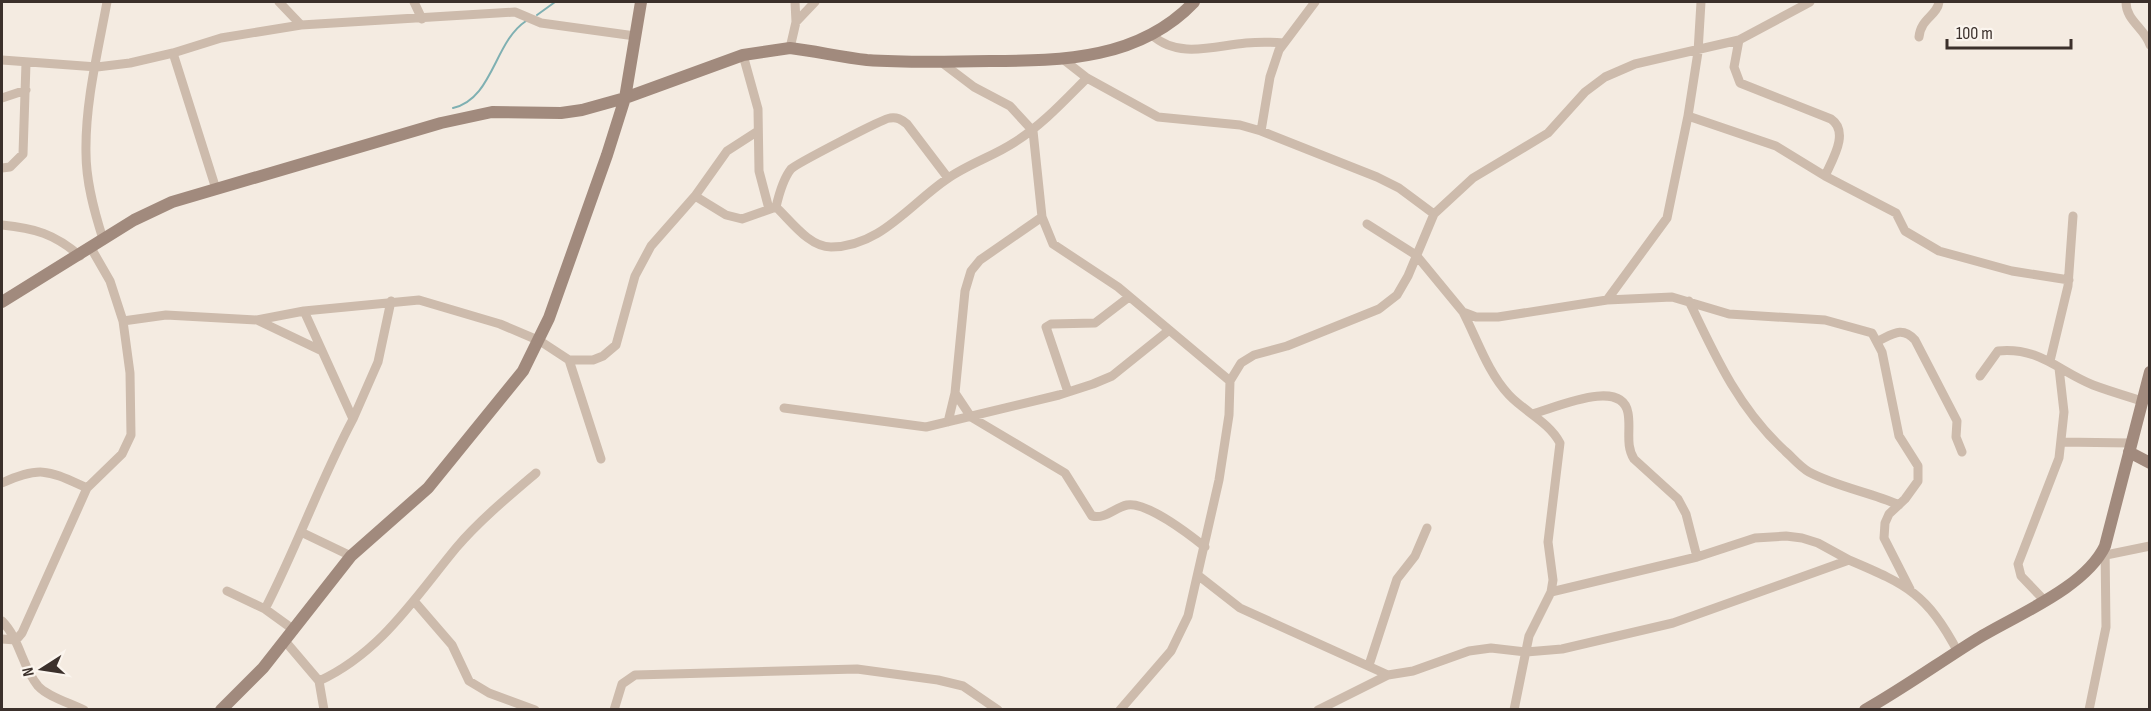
<svg xmlns="http://www.w3.org/2000/svg" width="2151" height="711" font-family="'Sofia Sans Condensed',sans-serif">
<style>
.lines{fill:none;stroke-linecap:round;stroke-linejoin:round}
.stream{stroke:#7fb0b2;stroke-width:2}
.street{stroke:#cdbbac;stroke-width:9}
.secondary{stroke:#a18a7d;stroke-width:12}
</style>
<rect width="100%" height="100%" fill="#f4ebe1"/>
<g class="lines">
<!-- stream -->
<path class="stream" d="M537,15L555,2
M453,108C493,99 494,42 526,21"/>
<!-- street -->
<path class="street" d="M414,2L422,19
M2126,2C2126,21 2145,28 2150,45
M796,22L815,2
M301,25L515,12L541,23L635,36
M1152,35C1178,59 1214,46 1246,43C1258,42 1271,42 1284,43
M1919,37C1921,18 1937,16 1939,2
M790,48L796,22L795,2
M743,55L758,109L759,171L769,209
M2,60L97,67L130,63L173,53
M1064,60L1087,78L1158,117L1240,125L1261,131L1377,177L1399,188L1434,214
M941,62L974,87L1010,106L1033,131L1042,217L1053,244L1118,287L1230,381
M2,98L26,90
M1688,116L1776,146L1825,176C1832,160 1850,132 1831,119L1740,83L1734,67L1739,40
M1261,131L1270,77L1279,50L1315,2
M2,168L10,167L23,154L26,63
M1825,176L1896,213L1905,231L1939,251L2012,271L2069,280
M216,189L173,53L221,38L301,25L279,2
M695,196L727,151L758,131
M776,207C779,194 783,179 791,169C796,164 884,118 890,118C897,117 901,119 907,124L948,178
M1367,224L1416,255L1463,312L1476,317H1498L1607,300L1672,297L1729,314L1825,320L1872,333L1882,352L1899,436L1918,466V481L1905,499L1889,514L1885,523L1884,538L1910,589
M2,225C34,228 55,234 80,256
M103,239C94,211 86,182 86,153C85,103 98,51 107,2
M1607,300L1667,218L1688,116L1698,52L1701,2
M1689,301C1715,356 1739,409 1785,451C1792,457 1800,467 1809,472C1837,487 1870,492 1899,505
M1463,312C1477,339 1488,373 1509,395C1525,412 1549,422 1560,443L1548,542L1553,580L1551,592L1529,636L1514,710
M257,320L322,351
M123,321L166,315L257,320L304,311L419,300L500,324L540,341L569,360H593L603,356L616,345L635,276L651,246L695,196L726,215L742,219L776,207C791,221 809,247 831,247C880,247 910,204 947,179C968,164 994,156 1015,142C1042,125 1064,101 1087,78
M1878,341C1893,334 1902,326 1915,340L1957,421L1956,437L1962,452
M569,360L601,459
M2050,361L2068,286L2073,216
M1980,376L1998,351C2040,347 2058,371 2093,385C2109,391 2126,396 2142,401L2147,398
M1068,392L1046,327L1051,324L1095,323L1129,297
M955,393L971,417L1065,473L1092,516C1106,519 1114,508 1127,505C1146,501 1190,535 1205,547
M784,408L926,427L1059,395L1093,384L1112,376L1168,331
M1532,414C1555,408 1622,377 1628,413C1631,429 1625,445 1634,459L1678,499L1686,514L1697,557
M353,419L378,362L391,301
M948,422L955,393L965,291L971,271L980,260L1042,217
M2061,442L2131,443
M2,483C41,465 49,471 87,488
M303,533L351,556
M2106,555L2150,546
M1199,576L1240,608L1388,675L1413,671L1469,651L1491,648L1526,652L1562,649L1673,623L1849,560C1908,585 1927,594 1958,652
M227,591L265,609L294,630
M1551,592L1697,557L1755,538L1786,536L1802,538L1818,543L1849,560
M2044,600L2021,576L2018,564L2059,458L2064,412L2059,368
M414,601L452,645L469,681L489,693L535,710
M265,609C297,547 320,481 353,419L304,311
M2,621C20,639 22,667 38,686C48,697 70,703 84,710
M2,639L16,640L22,633L87,488L122,454L131,435L130,373L123,321L110,281L91,248
M285,641L319,681L324,710
M1369,665L1397,579L1415,556L1427,528
M319,681C380,653 414,599 456,548C479,521 509,496 536,473
M614,710L622,684L635,675L857,669L938,680L963,686L998,710
M1120,710L1171,651L1188,616L1219,480L1229,415L1230,381L1241,363L1254,355L1287,346L1379,309L1397,295L1408,276L1434,214L1473,178L1548,133L1585,92L1605,77L1635,64L1739,40L1810,2
M1318,710L1388,675
M2089,710L2106,627L2105,546"/>
<!-- secondary -->
<path class="secondary" d="M2,302L134,220L172,202L441,123L492,112L561,113L582,110L625,98L743,55L790,48C815,51 841,57 867,60C907,63 949,62 990,61C1063,61 1140,59 1194,2
M2129,452L2150,463
M221,710L263,668L351,556L428,488L523,371L549,318L607,155L625,98L641,2
M1865,710C1904,688 1940,662 1977,639C2016,615 2085,588 2105,546L2150,372"/>
</g>
<!-- border -->
<rect width="2151" height="711" fill="none" stroke="#3b302b" stroke-width="6"/>
<!-- north arrow -->
<g transform="translate(42 669) rotate(258)" stroke="#fbf5ee" stroke-width="4.5" paint-order="stroke">
<path d="M0-4.5L10 22L0 15L-10 22Z" fill="#3b302b"/>
<text y="-9" font-size="16" font-weight="bold" text-anchor="middle" fill="#3b302b">N</text>
</g>
<!-- scale -->
<path d="M1947 39v9h124v-9" fill="none" stroke="#3b302b" stroke-width="3"/>
<text x="1956" y="39" font-size="18" fill="#3b302b" stroke="#fbf5ee" stroke-width="4.5" paint-order="stroke">100 m</text>
</svg>
